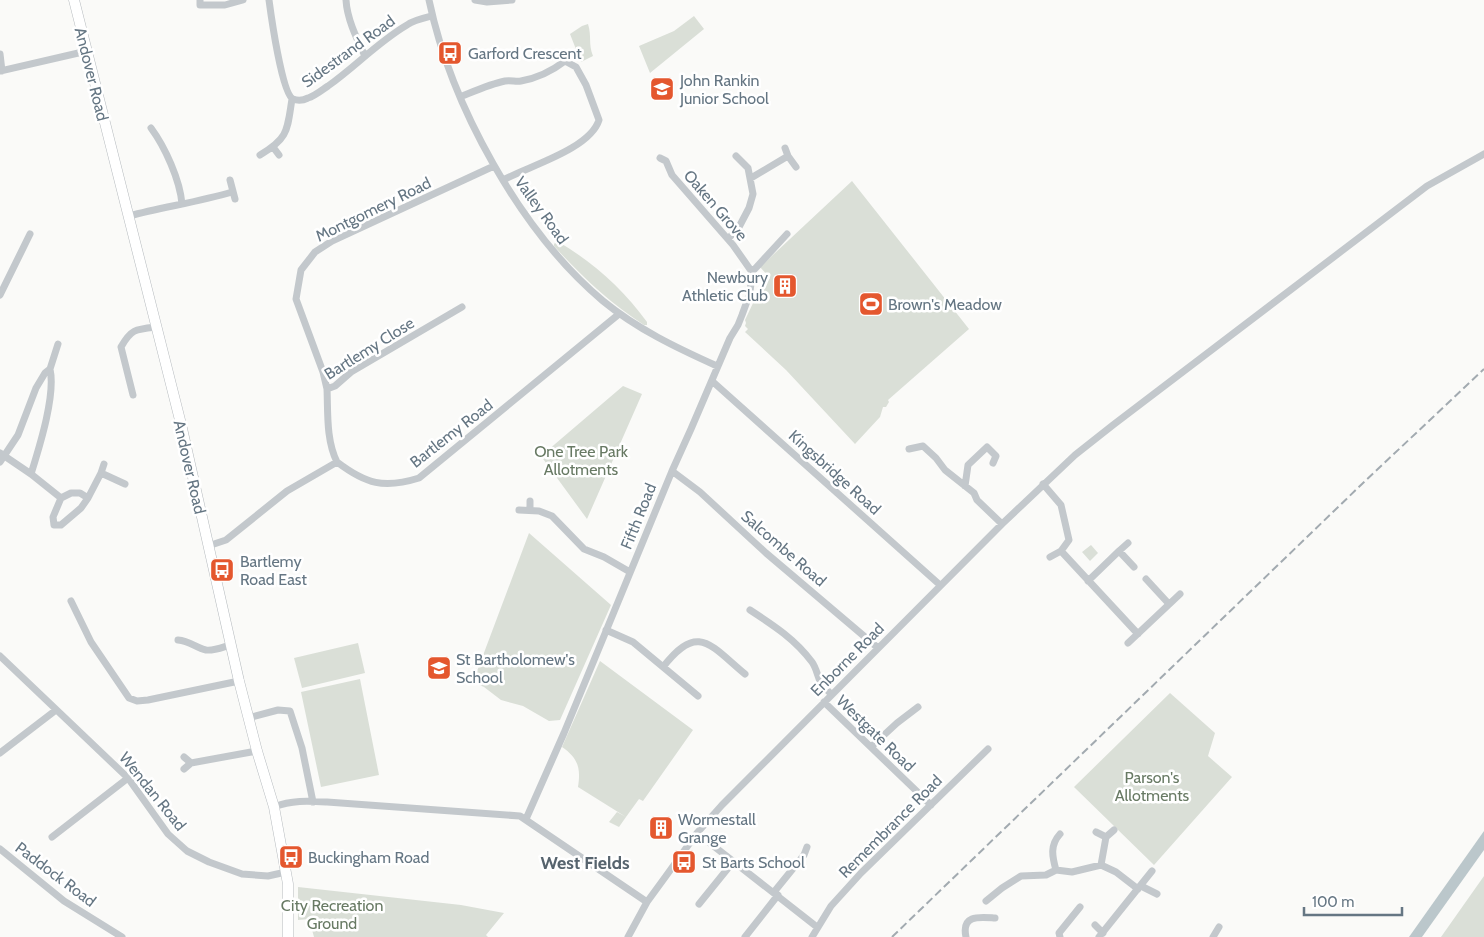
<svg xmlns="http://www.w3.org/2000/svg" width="1484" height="937" font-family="Cabin,sans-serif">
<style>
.green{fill:#dadfd7}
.water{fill:#bbc7cb}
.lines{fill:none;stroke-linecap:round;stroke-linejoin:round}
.primary-casing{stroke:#b5babe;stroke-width:11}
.street{stroke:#c3c8cc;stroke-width:7}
.primary{stroke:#fff;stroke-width:10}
.rail{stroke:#a2aab0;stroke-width:2;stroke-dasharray:8 4;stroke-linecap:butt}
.labels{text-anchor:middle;stroke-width:5;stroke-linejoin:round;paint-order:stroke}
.street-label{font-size:16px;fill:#657683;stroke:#fff}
.poi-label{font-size:16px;fill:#657683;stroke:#fff;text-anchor:start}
.park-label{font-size:16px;fill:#687a64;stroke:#fff}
.neighbourhood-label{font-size:18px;font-weight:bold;fill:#57646e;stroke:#fff}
</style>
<rect width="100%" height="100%" fill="#fafaf8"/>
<!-- green -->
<path class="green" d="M694,16L704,29L650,73L639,46L674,31Z
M588,24C592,37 588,43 593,56L581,62L570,34L582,26Z
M852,181L969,329L888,400L889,402L886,407H883L880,417L855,444L786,370L745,332L748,329L745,326L746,323L745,320L764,280L767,282L770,278L760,267Z
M557,241C593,262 623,289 647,322V325H644C610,303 582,277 554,246V244Z
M623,386L642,394L587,519L541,456Z
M529,533L611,605L560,720L549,721L523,706L501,700L484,687L473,682Z
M1091,545L1098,553L1090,561L1082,552Z
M358,643L365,673L302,688L294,658Z
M600,661L693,730L643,801L639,799L626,817L578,787C581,768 578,758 562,747Z
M360,679L379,775L321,787L301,692Z
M1170,693L1215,733L1208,756L1232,777L1154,865L1074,787Z
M617,812L626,817L619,827L609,822Z
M1484,876V937H1441Z
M298,887L461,905L504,913L486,935L488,937H314L309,919L298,920Z"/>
<!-- water -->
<path class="water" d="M1484,831V850L1422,937H1409Z"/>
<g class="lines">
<defs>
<path id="primary" d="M74,0L181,424L239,681L257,751L274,807L288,884V937"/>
</defs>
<!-- primary casing -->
<use href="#primary" class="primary-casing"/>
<!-- street -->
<path class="street" d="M200,0V5H225L243,0
M269,0C271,15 282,94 293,99C298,101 304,100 308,98C315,96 322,90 328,86C355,67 378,42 407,25C414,20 424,18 432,16
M346,0C347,19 357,39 365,56
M429,0C451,105 520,231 603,301C637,329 677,348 717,366
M475,0L487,2L512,0
M0,54L2,71
M0,71L87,51
M460,97C475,91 490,84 505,81C511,80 516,82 521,81C538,78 552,71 565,61L576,67L586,85L599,120C590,149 529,166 503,180
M151,128C165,147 180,180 182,204
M273,147L279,155
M785,148L788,156L796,167
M260,155C289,138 287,130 292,99
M660,158L666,161L672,175L733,245L752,272
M751,178L788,156
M230,180L235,199
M129,216C163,207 198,202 232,192
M728,239L739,227L749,208L753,194L748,168L736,156
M0,295L30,234
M712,381L940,585
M327,389L323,372L296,299L301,270L315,252L332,241L494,166
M133,395L121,347C131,329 136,329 156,327
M909,449L923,446L936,458L945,470L974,493L977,500L1002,524
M0,453L31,474L61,498
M0,462L18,435L36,388L45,373L50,369L58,344
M337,462C326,440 328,412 327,389L335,386L351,372L462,307
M104,464L101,473L125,484
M672,471L700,492L766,553L878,648
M31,474C39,448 56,395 50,369
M1043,484L1061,505L1069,540L1061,551L1050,557
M965,486L968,465L987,447L996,456L993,463
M71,493H80L88,498L81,508L61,525H54L53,517L61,498Z
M88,498L101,473
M519,510L539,511L552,516L584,549L604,557L630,572
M530,510V501
M208,546L226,540L287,491L337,462C366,484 384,489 419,478L619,314
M1061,551L1138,634
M1119,551L1128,543
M1146,579L1169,604
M1088,581L1119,551L1134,567
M71,601L91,642L129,698L137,701L148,700L239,681
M750,610C773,625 795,639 812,662C817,669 817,676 821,683C824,687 828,691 831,694
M606,630L633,642L698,696
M178,640C190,641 196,648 206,650C214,651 223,647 230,645
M1128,643L1180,594
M0,656L128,778L168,834L187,851L209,862L242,874L268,876L286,872
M663,667C698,622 710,645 745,674
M824,702L931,805
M248,718L278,710L290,711L302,748L313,802
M871,747L897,723L918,707
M0,753L56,710
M184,757L191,763L257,751
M184,769L191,763
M274,807C292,800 308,801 327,802L520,816L647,902
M526,819L564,733L672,471L691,429L730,338L738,325L742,315L750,293L752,272L787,234
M1096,832L1106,837
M697,833L817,927
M52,837L128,778
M0,849L64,901L122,937
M1101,865L1106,837L1114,830
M1056,870C1052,856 1050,845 1060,834
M1141,886L1157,894
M774,892L804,855L807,847
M986,901L1002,888L1021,876L1046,875L1056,870L1072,872L1101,865L1116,872L1138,889
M699,904L733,862
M1095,925L1103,933
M628,937L647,902L666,876L697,833L722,805L1002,524L1075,455L1113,425L1427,186L1484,154
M745,937L778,895
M812,937L831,906L861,873L988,749
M966,937C961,914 980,917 995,918
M1060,937L1059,933L1080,907
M1099,937L1152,871
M1213,937L1219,927"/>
<!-- primary -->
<use href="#primary" class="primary"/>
<!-- rail -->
<path class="rail" d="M892,937L1362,484L1484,369"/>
</g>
<!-- icons -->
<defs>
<symbol id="bus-square" viewBox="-11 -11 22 22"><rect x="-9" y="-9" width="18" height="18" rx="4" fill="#e4572e" stroke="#fff"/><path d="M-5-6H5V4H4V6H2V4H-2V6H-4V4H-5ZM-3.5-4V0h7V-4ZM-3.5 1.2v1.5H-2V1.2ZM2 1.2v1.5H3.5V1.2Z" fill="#fff"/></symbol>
<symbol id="school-square" viewBox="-11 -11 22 22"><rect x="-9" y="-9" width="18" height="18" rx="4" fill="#e4572e" stroke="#fff"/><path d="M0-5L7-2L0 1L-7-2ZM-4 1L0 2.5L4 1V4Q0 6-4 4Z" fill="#fff"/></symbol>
<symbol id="building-square" viewBox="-11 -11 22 22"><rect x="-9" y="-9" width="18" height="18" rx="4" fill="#e4572e" stroke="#fff"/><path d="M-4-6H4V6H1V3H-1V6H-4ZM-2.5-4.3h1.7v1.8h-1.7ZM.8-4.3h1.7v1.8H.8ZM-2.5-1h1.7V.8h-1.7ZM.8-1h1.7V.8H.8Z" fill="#fff"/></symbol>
<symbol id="stadium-square" viewBox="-11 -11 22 22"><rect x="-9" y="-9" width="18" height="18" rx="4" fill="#e4572e" stroke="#fff"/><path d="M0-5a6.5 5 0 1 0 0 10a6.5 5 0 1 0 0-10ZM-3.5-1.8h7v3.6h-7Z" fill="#fff"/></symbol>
</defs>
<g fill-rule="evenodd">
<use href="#bus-square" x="436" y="39" width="28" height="28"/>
<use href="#school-square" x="648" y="75" width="28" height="28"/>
<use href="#building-square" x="771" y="272" width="28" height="28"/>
<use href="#stadium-square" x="857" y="290" width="28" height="28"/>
<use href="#bus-square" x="208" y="556" width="28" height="28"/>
<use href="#school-square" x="425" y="654" width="28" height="28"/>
<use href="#building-square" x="647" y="814" width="28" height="28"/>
<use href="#bus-square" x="277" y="843" width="28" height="28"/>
<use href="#bus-square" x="670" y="848" width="28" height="28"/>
</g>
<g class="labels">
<!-- street labels -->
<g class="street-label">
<text transform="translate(348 51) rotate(-36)" y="6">Sidestrand Road</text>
<text transform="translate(92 74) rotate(76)" y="6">Andover Road</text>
<text transform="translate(716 205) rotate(49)" y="6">Oaken Grove</text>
<text transform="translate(373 209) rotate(-26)" y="6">Montgomery Road</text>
<text transform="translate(542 210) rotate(54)" y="6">Valley Road</text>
<text transform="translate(369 348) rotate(-32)" y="6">Bartlemy Close</text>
<text transform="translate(451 433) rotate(-38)" y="6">Bartlemy Road</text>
<text transform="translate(190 467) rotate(77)" y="6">Andover Road</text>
<text transform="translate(835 472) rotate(42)" y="6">Kingsbridge Road</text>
<text transform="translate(638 516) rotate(-68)" y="6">Fifth Road</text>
<text transform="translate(784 548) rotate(41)" y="6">Salcombe Road</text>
<text transform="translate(847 659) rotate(-45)" y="6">Enborne Road</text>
<text transform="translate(876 733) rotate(44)" y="6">Westgate Road</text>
<text transform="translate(153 791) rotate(51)" y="6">Wendan Road</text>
<text transform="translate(890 826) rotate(-45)" y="6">Remembrance Road</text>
<text transform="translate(56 874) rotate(37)" y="6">Paddock Road</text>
</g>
<!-- poi labels -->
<g class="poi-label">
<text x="468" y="59">Garford Crescent</text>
<text x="680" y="86">John Rankin<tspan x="680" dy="18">Junior School</tspan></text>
<text x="768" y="283" text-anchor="end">Newbury<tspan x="768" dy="18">Athletic Club</tspan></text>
<text x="888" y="310">Brown's Meadow</text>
<text x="240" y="567">Bartlemy<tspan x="240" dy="18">Road East</tspan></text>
<text x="456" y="665">St Bartholomew's<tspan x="456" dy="18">School</tspan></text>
<text x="678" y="825">Wormestall<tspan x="678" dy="18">Grange</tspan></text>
<text x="308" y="863">Buckingham Road</text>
<text x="702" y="868">St Barts School</text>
</g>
<!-- park labels -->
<g class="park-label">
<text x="581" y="457">One Tree Park<tspan x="581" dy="18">Allotments</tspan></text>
<text x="1152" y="783">Parson's<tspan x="1152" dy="18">Allotments</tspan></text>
<text x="332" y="911">City Recreation<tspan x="332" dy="18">Ground</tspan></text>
</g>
<!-- neighbourhood labels -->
<g class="neighbourhood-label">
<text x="585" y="869">West Fields</text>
</g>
</g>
<!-- scale -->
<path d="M1304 907v8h98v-8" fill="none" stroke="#657683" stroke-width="2.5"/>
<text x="1312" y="907" font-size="15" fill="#657683" stroke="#ffffff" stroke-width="4" paint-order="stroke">100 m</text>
</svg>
